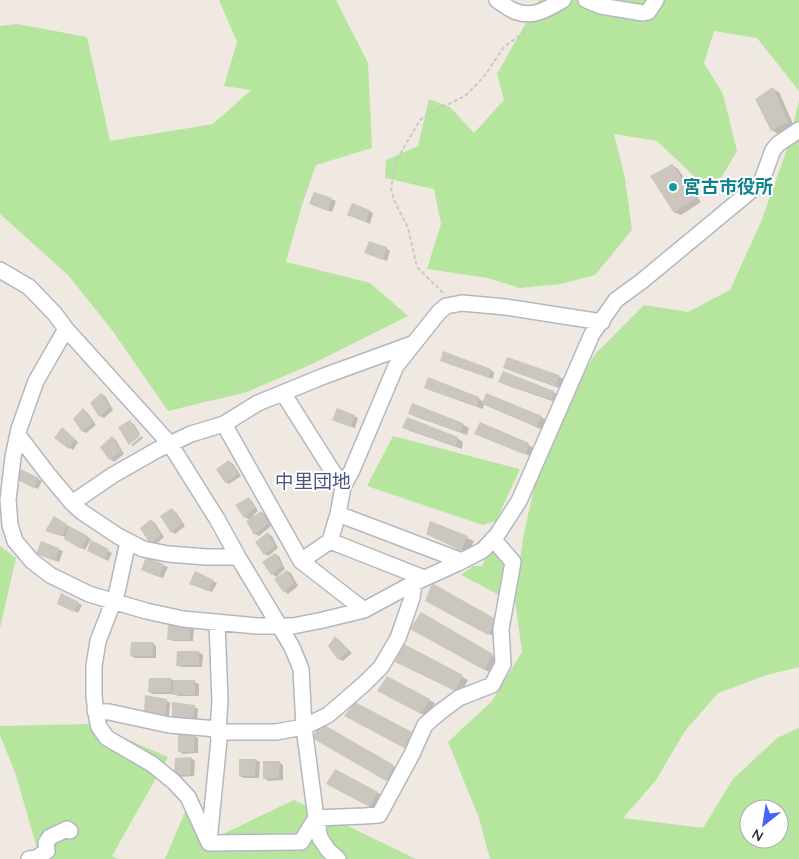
<svg xmlns="http://www.w3.org/2000/svg" width="799" height="859" font-family="Quicksand,'Noto Sans JP',sans-serif">
<style>
.green{fill:#b6e59e;fill-rule:evenodd}
.shadow{fill:#0003}
.building{fill:#cbc7bf}
.lines{fill:none;stroke-linecap:round;stroke-linejoin:round}
.minor-casing{stroke:#b4b7c1;stroke-width:18}
.path{stroke:#c9c9c9;stroke-width:2;stroke-dasharray:4 2.5;stroke-linecap:butt}
.minor{stroke:#fff;stroke-width:15}
.culture-dot{fill:#0f9aa8;stroke:#fff;stroke-width:2}
.labels{text-anchor:middle;stroke-width:4;stroke-linejoin:round;paint-order:stroke}
.culture-label{font-size:18px;font-weight:bold;fill:#0d838f;stroke:#fff;text-anchor:start}
.neighbourhood-label{font-size:19px;fill:#4d5680;stroke:#fff}
</style>
<rect width="100%" height="100%" fill="#efe9e1"/>
<!-- green -->
<path class="green" d="M219,0H336L368,63L372,148L316,165L302,205L286,262L370,283L408,316L312,364L247,392L168,411L112,330L68,275L0,214V26L17,24L87,37L110,141L213,124L251,90L224,86L237,42Z
M539,0H799V91L757,38L714,31L704,63L723,94L737,151L712,193L657,141L614,134L625,178L632,230L595,275L561,284L520,288L488,278L427,269L441,224L434,189L385,178L386,160L418,146L429,99L450,107L474,133L504,100L497,74Z
M799,101V667L767,675L718,693L685,731L656,780L623,818L703,828L733,779L777,738L799,728V859H490L479,818L448,742L492,701L522,652L515,600L523,538L534,488L558,416L596,353L644,305L688,312L730,290L761,222L789,143ZM749,809H779V839H749Z
M393,436L520,469L496,521L483,525L367,486Z
M0,546L16,558L0,628Z
M490,547L504,556L501,596L461,575L473,566H482Z
M92,724L168,757L112,856L118,859H40L16,775L0,735V726Z
M294,800L416,859H165L188,805L204,843Z"/>
<!-- shadow -->
<path class="shadow" d="M773,89L779,92L794,126L778,134L772,130Z
M672,165L678,169L701,202L681,215L674,212Z
M315,193L336,201L332,212L315,205Z
M369,211L373,213L370,224L348,215Z
M386,248L390,251L387,261L369,254Z
M446,363L490,370L494,372L493,379Z
M504,367L558,376L565,380L562,389L511,371Z
M500,381L553,392L560,395L558,403L506,385Z
M425,388L478,398L484,402L541,417L548,421L543,430L484,404L483,409L432,391Z
M101,394L105,396L113,410L104,418L100,416Z
M83,409L87,412L96,425L86,433L82,431Z
M409,413L462,424L469,428L467,435L416,417Z
M354,416L358,418L355,428L337,422Z
M130,422L134,424L140,434L130,442Z
M480,424L535,448L533,457L482,437Z
M404,428L457,438L463,442L462,449L410,431Z
M66,431L78,442L73,450L70,448Z
M142,436L143,438L133,446L131,445Z
M112,437L116,440L124,454L114,462L110,459L102,448Z
M229,461L233,464L241,476L229,484L226,482Z
M21,471L42,481L38,489L18,479Z
M248,498L252,501L258,511L253,515L254,517L261,512L265,514L271,526L259,536L255,534L250,520L245,517Z
M172,510L176,512L185,526L175,534L172,532Z
M54,517L70,527V528L91,539L85,550L66,539V537L51,533Z
M152,521L155,523L164,537L155,545L151,543Z
M431,522L474,541L468,553L434,537Z
M268,534L272,536L278,548L268,556L265,554Z
M91,542L112,553L108,561L88,550Z
M42,543L63,551L59,562L42,555Z
M275,554L279,556L285,569L276,577L272,574L264,563Z
M146,559L168,567L163,578L146,572Z
M287,571L291,573L298,586L288,594L284,591L276,580Z
M213,581L217,583L212,592L194,585Z
M62,595L82,605L78,613L59,603Z
M433,604L496,620L495,637Z
M421,614L498,659L491,673L412,629Z
M190,627L194,629L193,641H173L169,639Z
M336,638L339,640L352,653L343,661L339,659Z
M153,643L156,646V658H135L131,656Z
M405,645L468,680L461,693L403,665Z
M199,652L203,655L202,667H181L178,665Z
M387,678L435,703L428,717L385,694Z
M171,679L174,681L195,682L199,684V696H178L174,694H153L149,692Z
M166,700L170,703L169,718L149,714Z
M194,707L198,709L197,721L173,718Z
M321,725L400,770L393,783L314,738Z
M194,736L198,738V753L183,754L179,751Z
M191,758L195,761L194,776L180,777L176,774V759Z
M256,760L260,762L259,778H244L240,776Z
M279,762L283,765V780L268,781L264,778Z
M336,771L384,796L376,810L333,787Z"/>
<!-- building -->
<path class="building" d="M773,87L788,122L771,131L755,99Z
M672,164L696,198L674,213L650,176Z
M314,192L332,198L328,211L309,204Z
M352,203L370,210L366,222L347,215Z
M369,241L387,247L383,260L364,253Z
M443,351L491,369L489,378L440,361Z
M507,357L559,375L556,386L503,368Z
M503,371L554,391L552,400L498,382Z
M428,377L479,397L477,406L424,388Z
M101,393L110,407L99,417L90,403Z
M486,393L542,416L536,427L482,404Z
M412,403L463,423L461,432L408,414Z
M83,408L93,423L82,432L73,419Z
M337,408L355,415L351,427L332,420Z
M407,417L458,437L456,446L402,428Z
M130,420L140,436L129,445L118,427Z
M480,422L529,443L526,455L474,434Z
M62,427L75,439L69,449L54,438Z
M112,436L121,451L109,460L100,447Z
M229,460L238,474L225,483L216,469Z
M21,469L39,478L34,488L17,480Z
M249,497L255,508L244,518L235,505Z
M172,508L182,523L171,533L160,516Z
M261,511L268,523L254,535L246,521Z
M54,516L67,524L62,536L45,531Z
M151,519L161,535L150,544L140,528Z
M430,521L468,536L461,551L426,534Z
M69,526L88,536L81,549L64,539Z
M268,532L275,546L264,555L255,542Z
M91,540L109,549L104,559L87,551Z
M41,541L59,548L55,561L36,554Z
M275,553L282,566L271,575L262,562Z
M146,557L164,564L159,577L141,570Z
M287,570L294,583L283,592L274,579Z
M195,571L214,580L208,591L189,584Z
M432,583L496,619L488,635L425,601Z
M61,593L79,602L74,612L57,604Z
M421,612L493,654L484,670L410,629Z
M168,625L190,626V640H167Z
M335,636L349,651L338,660L328,646Z
M131,642H153V656H130Z
M404,644L463,675L455,691L395,662Z
M177,651H199V665L176,666Z
M387,676L430,699L421,714L377,691Z
M149,678H171V692H148Z
M173,680H195V695H173Z
M145,695L167,699L165,717L144,713Z
M172,702L195,705L193,720L172,719Z
M355,702L414,733L406,749L344,716Z
M321,723L394,765L386,781L312,738Z
M195,734L194,752H178V735Z
M191,757L190,775H174L175,758Z
M239,759H256L255,776H239Z
M263,761H280L279,778L263,779Z
M335,769L378,792L370,807L326,784Z"/>
<g class="lines">
<defs>
<path id="minor" d="M497,0C503,4 510,10 517,12C534,18 549,8 563,0
M586,0L601,6L643,13L648,12L656,0
M0,270L29,287L55,314L66,329L170,444L217,519L238,557L292,647L301,669L304,727L316,818L320,838L328,850L338,859
M66,329L36,381L19,429L13,457L8,500L10,525L15,541L32,561L50,575L89,594L146,611L183,619L257,626H293L323,620L364,610L414,583L458,563L483,550L497,535L519,501L592,334L616,300L642,281L753,189L762,180L773,150L778,144L799,130
M283,393L331,469L343,487
M224,424L301,561L364,610
M18,435L47,473L72,503L82,512L118,536L143,549L168,554L207,557H238
M72,503L113,475L157,450L191,434L224,424L258,403L324,376L412,344
M338,514L462,561
M126,540L127,546L117,592L98,641L94,666V696L97,719L99,727L107,738L152,764L174,782L188,797L209,843
M330,541L424,578
M301,561L330,541L338,514L343,487L352,470L396,366L439,312L446,306L462,303L506,307L602,322
M95,711L109,712L169,725L218,729
M219,732H276L304,727L328,715L364,684L381,667L398,638L412,598L414,583
M209,841L219,740L218,729L220,701L217,622
M209,843L301,842L316,818L364,816L379,815L412,754L425,725L440,712L459,698L492,685L503,664L501,629L513,562L493,539
M29,859L36,858L47,851L46,843L50,837L67,829L70,831"/>
</defs>
<!-- minor casing -->
<use href="#minor" class="minor-casing"/>
<!-- path -->
<path class="path" d="M443,293L417,267L408,228L394,200L391,188L396,161L420,120L428,114L465,96L483,78L504,47L533,26"/>
<!-- minor -->
<use href="#minor" class="minor"/>
</g>
<!-- markers -->
<circle class="culture-dot" cx="673" cy="187" r="5"/>
<g class="labels">
<!-- culture labels -->
<g class="culture-label">
<text x="683" y="193">宮古市役所</text>
</g>
<!-- neighbourhood labels -->
<g class="neighbourhood-label">
<text x="313" y="488">中里団地</text>
</g>
</g>
<!-- north arrow -->
<g transform="translate(764 824) rotate(210)"><circle r="24" fill="#ffffff" stroke="#ababab"/>
<path d="M0-4L9 19L0 12L-9 19Z" fill="#4264fb"/>
<text y="-8" font-size="14" font-weight="bold" text-anchor="middle" fill="#2e2e2e">N</text>
</g>
</svg>
